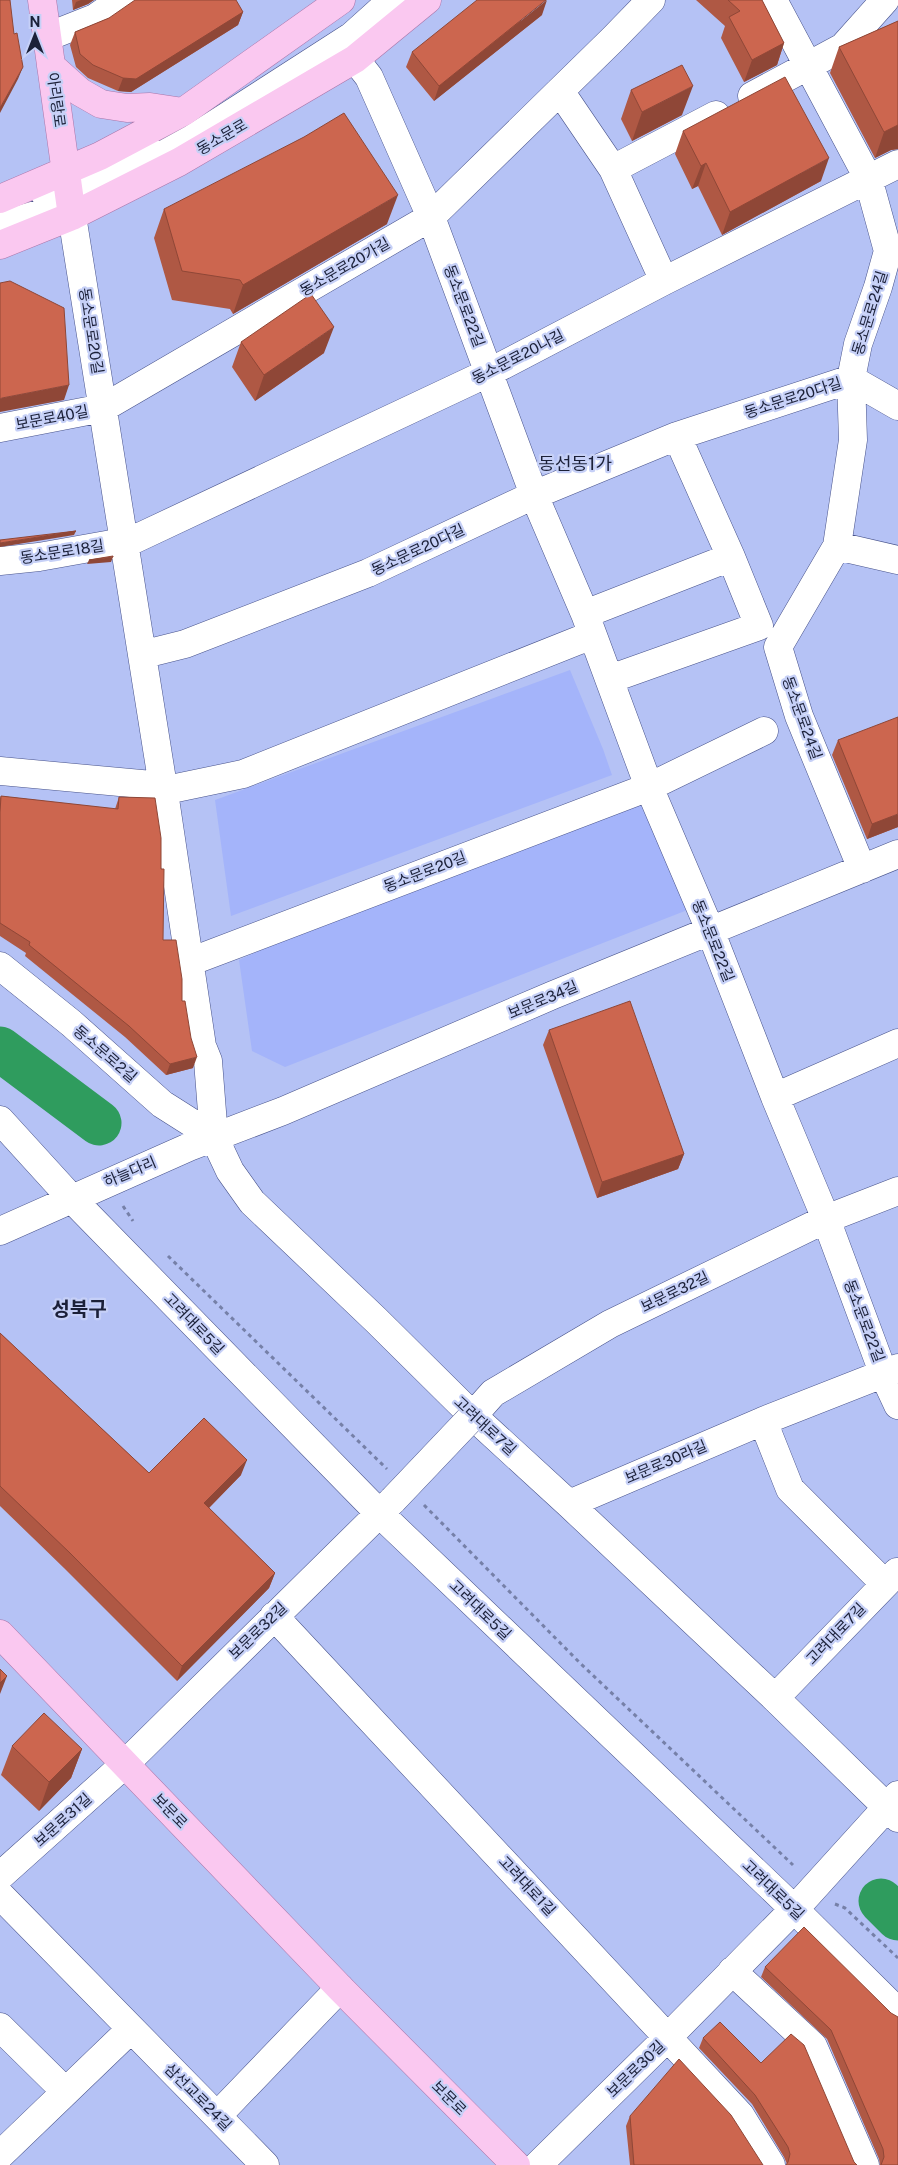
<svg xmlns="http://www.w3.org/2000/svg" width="898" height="2165" font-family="'Public Sans','Noto Sans KR',sans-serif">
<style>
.built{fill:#a4b4fa}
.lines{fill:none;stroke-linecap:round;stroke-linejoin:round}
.river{stroke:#2f9c5e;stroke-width:45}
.minor-casing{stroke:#48538b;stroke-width:29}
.major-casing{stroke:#a975a9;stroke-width:29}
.path{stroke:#7680a8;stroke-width:3;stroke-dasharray:4 4;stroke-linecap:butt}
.minor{stroke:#fff;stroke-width:28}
.major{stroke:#fac8f0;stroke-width:28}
.minor-bridge-casing{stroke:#48538b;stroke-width:29;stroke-linecap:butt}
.minor-bridge{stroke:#fff;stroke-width:28}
.wall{fill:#af5844}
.shaded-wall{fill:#8f4737}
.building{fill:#cc664f;stroke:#8f4737}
.labels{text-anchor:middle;stroke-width:4.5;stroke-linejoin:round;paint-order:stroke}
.street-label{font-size:15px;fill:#1b2038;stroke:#c6d0f7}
.quarter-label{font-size:18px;fill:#1b2038;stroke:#c6d0f7}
.district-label{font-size:20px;font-weight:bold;fill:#1b2038;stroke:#c6d0f7}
</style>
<rect width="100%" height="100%" fill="#b5c2f5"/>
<!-- built -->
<path class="built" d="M570,670L603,749L612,775L231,916L215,800Z
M635,793L690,909L285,1067L252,1051L239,960L336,916Z"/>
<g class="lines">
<!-- river -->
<path class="river" d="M0,1049L99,1123
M881,1901L898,1918"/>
<defs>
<path id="minor" d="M773,0L868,178L888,251L878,287L858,344L851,379L853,440L837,546L778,647L799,716L862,869
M47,37L95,18L121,0
M355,59L369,77L431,217L534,495L585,614L649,787L710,930L775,1097L826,1219L884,1375L898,1405
M560,91L613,169L664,281
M752,96L843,47L885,0
M613,169L716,115
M130,173L192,139L352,36L392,0
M45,194L82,182L146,147
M72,216L165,799L202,1046L208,1061L214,1137L230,1171L252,1202L376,1320L473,1416L569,1504L775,1698L898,1818
M0,226L75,203
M0,428L103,408L431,217L613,39L651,0
M133,540L490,372L664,281L898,164
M837,546L898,560
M0,561L39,557L123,542
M585,614L731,557
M153,652L185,644L368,573L534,495L677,436L851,379L898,406
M610,679L759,626L731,557L677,436
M0,771L163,786
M176,788L243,774L592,635
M200,958L649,787L764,731
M0,966L71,1023L162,1104L214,1137
M775,1097L898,1043
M0,1120L72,1199L380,1514L793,1908L898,2012
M0,1231L189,1147L283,1111L553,995L898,854
M469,1420L493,1393L610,1324L826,1219L898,1191
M763,1421L790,1489L885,1584
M569,1504L763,1421L898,1368
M274,1616L740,2115L771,2165
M775,1698L897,1572
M0,1876L125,1764L393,1500
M0,1895L265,2165
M732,1971L813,2046L865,2165
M0,2027L65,2091
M217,2116L340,1988
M0,2155L131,2029
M538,2165L668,2037L801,1902L898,1795"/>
<path id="major" d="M42,0L72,216
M51,66L80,92L101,104L127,108L150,107L183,112
M0,199L100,156L183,112L341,0
M0,245L72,216L179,162L355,59L427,0
M0,1634L340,1988L516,2165"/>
</defs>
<!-- minor casing -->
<use href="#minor" class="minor-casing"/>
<!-- major casing -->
<use href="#major" class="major-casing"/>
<!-- path -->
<path class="path" d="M123,1206L133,1221
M168,1256L387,1469
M424,1505L580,1663L793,1865
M835,1904L845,1908L898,1958"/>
<!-- minor -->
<use href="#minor" class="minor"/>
<!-- major -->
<use href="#major" class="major"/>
<defs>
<path id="minor-bridge" d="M393,1500L469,1420"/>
</defs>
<!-- minor-bridge casing -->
<use href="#minor-bridge" class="minor-bridge-casing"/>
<!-- minor-bridge -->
<use href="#minor-bridge" class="minor-bridge"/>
</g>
<!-- wall -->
<path class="wall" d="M72,0H94L88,4L73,10Z
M696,0H762L784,43L777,65L744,82L721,38L725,26Z
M243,12L238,25L131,92L118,91L88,78L76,67L70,45L75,32L109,18Z
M542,15L434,101L406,67L412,52Z
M898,21V149L891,150L875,158L830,73L839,47Z
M631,90L682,115L632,141L621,119Z
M683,131L821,181L722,235L698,186L692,189L675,154Z
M164,209L387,224L233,314L230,309L172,300L154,238Z
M241,342L324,353L255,401L232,367Z
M838,740L898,827L867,839L832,755Z
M1,796L115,809L119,797L182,1001L193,1068L166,1075L125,1037L25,956L26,953L0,936V798Z
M549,1030L684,1154L678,1169L597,1198L543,1045Z
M0,1333L149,1473L241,1475L209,1508L275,1573L269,1588L177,1681L64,1568L0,1506Z
M12,1746L82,1749L71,1778L39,1811L1,1775Z
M765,1967L891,2013L898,2165H880L879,2159L827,2039L761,1977Z
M703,2038L854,2162L787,2164L784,2157L752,2104L699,2048Z
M630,2116L762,2164L763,2165H630L626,2126Z"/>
<!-- shaded-wall -->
<path class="shaded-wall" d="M81,0H94L88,4L73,10L76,2Z
M547,0L542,15L434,101L439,86Z
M243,12L238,25L131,92L118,91L123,78Z
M784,43L777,65L744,82L752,60Z
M23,67L18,79L0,113V108Z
M693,86L682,115L632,141L642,112Z
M898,125V149L891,150L875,158L884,132Z
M829,158L821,181L722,235L730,212Z
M706,163L698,186L692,189L701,166Z
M398,195L387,224L233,314L243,285Z
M334,327L324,353L255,401L264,375Z
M69,385L64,400L0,412V399L2,398Z
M76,531L74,535L0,547V543Z
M113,557L111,562L87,564L89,560Z
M898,814V827L867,839L872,824Z
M197,1057L193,1068L166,1075L170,1064Z
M684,1154L678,1169L597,1198L602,1182Z
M247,1460L241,1475L199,1518L204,1503Z
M275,1573L269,1588L177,1681L182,1666Z
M7,1676L0,1694V1683Z
M82,1749L71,1778L39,1811L49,1782Z"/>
<!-- building -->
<path class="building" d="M0,0H10L14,34L17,33L23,67L0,108Z
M135,0H236L243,12L136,79L123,78L93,65L80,54L75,32L109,18Z
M477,0H546L439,86L412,52Z
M728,0H762L784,43L752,60L729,17L740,11Z
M898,21V125L884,132L839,47Z
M682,65L693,86L642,112L631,90Z
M785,77L829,158L730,212L706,163L701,166L683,131Z
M344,113L398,195L243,285L240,280L182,271L164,209L304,137Z
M10,281L64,308L69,385L2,398L0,399V283Z
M311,294L334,327L264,375L241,342Z
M76,531L0,543V540Z
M113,556V557L89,560Z
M898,717V814L872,824L838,740Z
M1,796L118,809L119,797L155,798L161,838V869H164L163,940H176L182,979V1001H185L191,1038L197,1057L170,1064L129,1026L29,945L30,942L0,923V812Z
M630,1001L684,1154L602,1182L549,1030Z
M0,1333L149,1473L204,1418L247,1460L204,1503L275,1573L182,1666L70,1553L0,1486Z
M0,1669L7,1676L0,1683Z
M44,1713L82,1749L49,1782L12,1746Z
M804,1927L891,2013L898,2017V2165H881L884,2157L883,2149L831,2030L765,1967Z
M720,2022L761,2063L791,2034L804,2045L854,2162L857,2165H786L788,2162L790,2154L788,2147L755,2095L703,2038Z
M679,2059L731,2115L763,2165H634L630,2116Z"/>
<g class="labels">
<!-- street labels -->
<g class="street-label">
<text transform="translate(56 100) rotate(82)" y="5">아리랑로</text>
<text transform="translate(222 137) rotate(-30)" y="5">동소문로</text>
<text transform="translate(345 267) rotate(-30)" y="5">동소문로20가길</text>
<text transform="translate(464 306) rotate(69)" y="5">동소문로22길</text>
<text transform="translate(870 313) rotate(-73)" y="5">동소문로24길</text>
<text transform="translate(91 331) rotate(81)" y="5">동소문로20길</text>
<text transform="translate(518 357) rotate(-27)" y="5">동소문로20나길</text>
<text transform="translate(793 398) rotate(-18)" y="5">동소문로20다길</text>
<text transform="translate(52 418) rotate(-11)" y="5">보문로40길</text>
<text transform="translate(418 550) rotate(-25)" y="5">동소문로20다길</text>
<text transform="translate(62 552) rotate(-9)" y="5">동소문로18길</text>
<text transform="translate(802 718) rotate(70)" y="5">동소문로24길</text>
<text transform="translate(425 872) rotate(-21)" y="5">동소문로20길</text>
<text transform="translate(713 941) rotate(68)" y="5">동소문로22길</text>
<text transform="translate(543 1000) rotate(-23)" y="5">보문로34길</text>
<text transform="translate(105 1054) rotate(41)" y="5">동소문로2길</text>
<text transform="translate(130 1172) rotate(-23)" y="5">하늘다리</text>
<text transform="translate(675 1292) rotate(-26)" y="5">보문로32길</text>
<text transform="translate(864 1321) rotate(69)" y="5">동소문로22길</text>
<text transform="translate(194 1324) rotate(46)" y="5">고려대로5길</text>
<text transform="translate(485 1426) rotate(43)" y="5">고려대로7길</text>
<text transform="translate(666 1462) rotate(-23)" y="5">보문로30라길</text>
<text transform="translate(480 1610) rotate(44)" y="5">고려대로5길</text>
<text transform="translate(258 1631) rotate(-44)" y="5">보문로32길</text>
<text transform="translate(836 1634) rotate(-46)" y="5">고려대로7길</text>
<text transform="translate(170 1811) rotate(46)" y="5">보문로</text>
<text transform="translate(63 1820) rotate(-42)" y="5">보문로31길</text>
<text transform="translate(527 1886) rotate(47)" y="5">고려대로1길</text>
<text transform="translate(773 1890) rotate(44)" y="5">고려대로5길</text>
<text transform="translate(636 2069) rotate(-44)" y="5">보문로30길</text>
<text transform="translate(198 2097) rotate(45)" y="5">삼선교로24길</text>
<text transform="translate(449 2098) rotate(45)" y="5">보문로</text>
</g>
<!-- quarter labels -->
<g class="quarter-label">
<text x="575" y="470">동선동1가</text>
</g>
<!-- district labels -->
<g class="district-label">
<text x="79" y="1316">성북구</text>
</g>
</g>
<!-- north arrow -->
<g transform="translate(35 35)" stroke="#c6d0f7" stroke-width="4" paint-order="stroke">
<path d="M0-4L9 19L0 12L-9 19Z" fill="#1b2038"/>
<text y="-8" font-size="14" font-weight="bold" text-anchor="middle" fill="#1b2038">N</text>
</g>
</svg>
